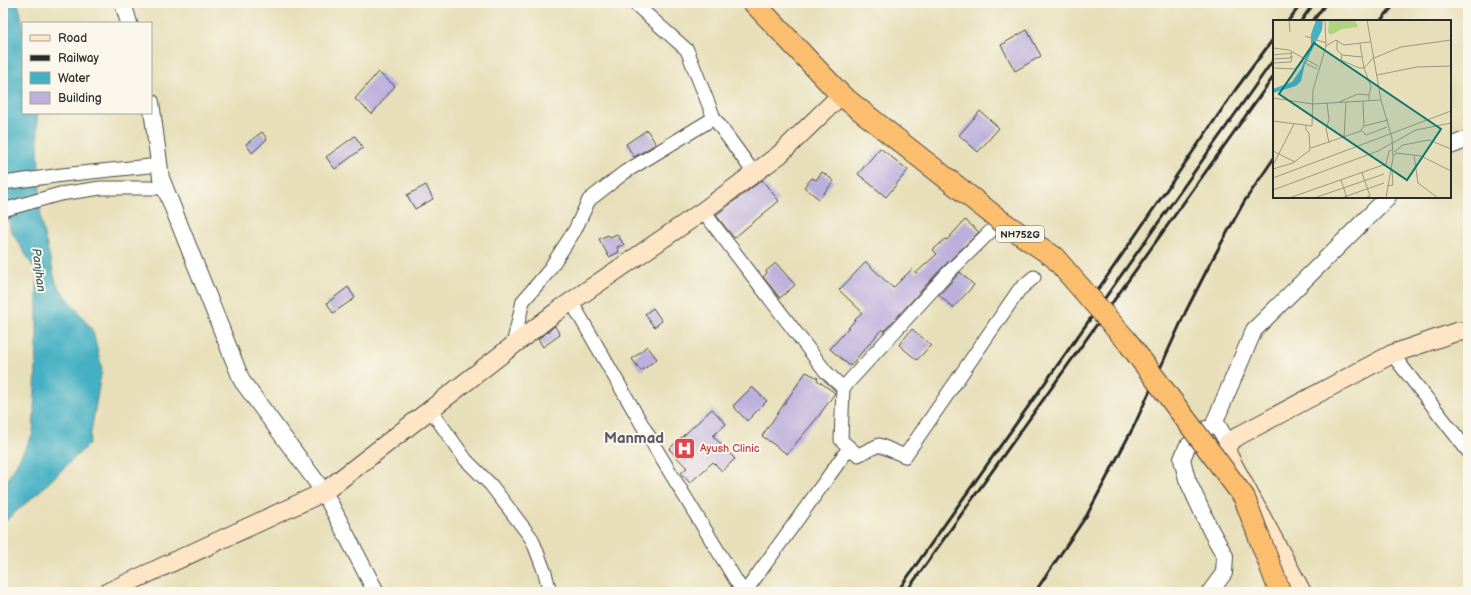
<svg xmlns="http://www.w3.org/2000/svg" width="1471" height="595" font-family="'Balsamiq Sans',sans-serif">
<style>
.water{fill:#45b0c3;stroke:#386e77}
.building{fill:#bbafdc}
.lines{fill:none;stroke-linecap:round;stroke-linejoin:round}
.minor-casing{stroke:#474640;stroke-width:15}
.tertiary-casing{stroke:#474640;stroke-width:18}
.secondary-casing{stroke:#474640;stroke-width:20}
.trunk-casing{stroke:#474640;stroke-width:23}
.minor{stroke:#fff;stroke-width:13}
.tertiary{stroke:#fff;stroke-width:16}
.secondary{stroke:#fde5c5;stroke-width:18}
.trunk{stroke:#fbbd6e;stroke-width:21}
.rail{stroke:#2b2b2b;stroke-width:3}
.trunk-bridge-casing{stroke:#474640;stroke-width:23;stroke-linecap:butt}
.trunk-bridge{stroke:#fbbd6e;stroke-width:21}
.labels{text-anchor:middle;stroke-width:4;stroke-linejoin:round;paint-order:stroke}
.shield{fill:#fbf7ec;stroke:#696865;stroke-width:1}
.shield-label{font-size:10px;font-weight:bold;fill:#2b2b2b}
.health-label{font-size:11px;fill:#be3a42;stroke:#fbf7ec;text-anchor:start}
.water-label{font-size:12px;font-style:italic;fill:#345a60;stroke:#fbf7ec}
.district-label{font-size:15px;font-weight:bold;fill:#5d5969;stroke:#fbf7ec}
.inset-road{fill:none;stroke:#9c9780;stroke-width:1}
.view{fill:#0f766e;fill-opacity:0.15;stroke:#0f766e;stroke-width:2}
.inset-edge{fill:none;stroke:#2b2b2b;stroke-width:2}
</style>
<rect width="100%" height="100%" fill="#fbf7ec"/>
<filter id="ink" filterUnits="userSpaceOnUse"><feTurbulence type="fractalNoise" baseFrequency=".025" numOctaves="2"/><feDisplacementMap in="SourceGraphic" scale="8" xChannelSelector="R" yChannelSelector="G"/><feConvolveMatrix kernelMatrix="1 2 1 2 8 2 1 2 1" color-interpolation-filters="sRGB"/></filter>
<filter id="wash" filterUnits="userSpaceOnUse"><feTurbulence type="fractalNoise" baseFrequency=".012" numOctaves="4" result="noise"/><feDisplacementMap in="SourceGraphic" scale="16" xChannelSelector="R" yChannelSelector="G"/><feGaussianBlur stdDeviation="0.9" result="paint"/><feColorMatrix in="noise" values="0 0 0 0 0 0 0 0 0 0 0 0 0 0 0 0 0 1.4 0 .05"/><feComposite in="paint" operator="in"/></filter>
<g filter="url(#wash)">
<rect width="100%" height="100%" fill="#e7dfb9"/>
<!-- water -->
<path class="water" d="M3,3H18L23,24V113H37L41,222L56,283L93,331L102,369L89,444L41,490L3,523V488L33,434L37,344V273L10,229L3,170Z"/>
<g id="blocks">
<!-- building -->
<path class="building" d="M1027,30L1041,56L1015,71L1001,45Z
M378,72L395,86L372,114L355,99Z
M980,111L999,128L978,152L959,135Z
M647,130L656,144L634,157L626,144Z
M262,132L267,139L252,153L246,144Z
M355,136L363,148L335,169L326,157Z
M880,148L908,170L886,197L858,174Z
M822,172L834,181L819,199L804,187L812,178L816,180Z
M762,180L779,201L734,238L716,215Z
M426,185L433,199L415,209L407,195Z
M965,220L979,232L942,268L884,331L882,329L850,366L830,349L862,312L839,290L866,262L893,288L912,269L916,273L937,254L933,250L945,239L947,240Z
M617,234L624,245L617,247L619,252L609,257L599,239L608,235L610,237Z
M776,263L795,285L780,298L763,277L767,273L766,271Z
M960,272L974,285L953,308L939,295Z
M348,287L355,298L333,313L327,303Z
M653,308L662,321L654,327L645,314Z
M555,326L560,335L543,347L538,339Z
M912,329L931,345L917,360L899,345Z
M647,346L657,359L641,371L632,359Z
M806,372L818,378L817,380L835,393L818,417L787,454L762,436Z
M752,387L767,401L747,421L733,406Z
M712,409L726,424L713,436L735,459L722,471L713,462L690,483L681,473L687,468L669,449Z"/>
</g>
</g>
<g filter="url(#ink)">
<use href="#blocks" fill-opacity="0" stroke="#474640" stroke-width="1"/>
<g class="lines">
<defs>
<path id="minor" d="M634,3L687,50L714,118
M3,183L62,175L159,165
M3,210L60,194L101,188H165
M703,211L826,372L843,388L948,273L1001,221
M571,301L659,454L743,592
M513,345L523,301L547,273L575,230L589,200L625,172L714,118L754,173
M1392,354L1468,451
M843,388L841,440L858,455L879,445L905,456L1019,290L1034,277
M430,409L466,460L491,485L532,539L545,573L550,592
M745,592L849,448"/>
<path id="tertiary" d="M123,3L129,23
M151,102L161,178L242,381L324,492L376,592
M1450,146L1468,139
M1206,429L1187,447L1182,459L1187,479L1211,531L1225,556L1224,573L1210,592
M1228,443L1215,421L1254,330L1388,197"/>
<path id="secondary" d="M108,592L324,492L556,312L703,211L779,155L841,95
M1302,592L1227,453L1228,443L1240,435L1392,354L1456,332L1468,331"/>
<path id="trunk" d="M754,3L841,95L899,141"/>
</defs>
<!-- minor casing -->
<use href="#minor" class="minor-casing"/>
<!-- tertiary casing -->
<use href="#tertiary" class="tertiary-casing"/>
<!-- secondary casing -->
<use href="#secondary" class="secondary-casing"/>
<!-- trunk casing -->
<use href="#trunk" class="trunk-casing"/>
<!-- minor -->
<use href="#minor" class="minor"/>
<!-- tertiary -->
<use href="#tertiary" class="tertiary"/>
<!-- secondary -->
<use href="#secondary" class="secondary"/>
<!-- trunk -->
<use href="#trunk" class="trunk"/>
<!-- rail -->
<path class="rail" d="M1288,21L1302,3
M1301,21L1314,3
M1313,21L1326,3
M1380,21L1396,3
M1097,291L1236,89L1274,38
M897,592L1274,59
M906,592L1274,76
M1035,592L1087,515L1134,426L1186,311L1211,262L1244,202L1274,158"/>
<defs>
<path id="trunk-bridge" d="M899,141L1001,221L1054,257L1127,341L1244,497L1280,592"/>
</defs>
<!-- trunk-bridge casing -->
<use href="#trunk-bridge" class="trunk-bridge-casing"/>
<!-- trunk-bridge -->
<use href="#trunk-bridge" class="trunk-bridge"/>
</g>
</g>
<!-- icons -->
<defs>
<symbol id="hospital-square" viewBox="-11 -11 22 22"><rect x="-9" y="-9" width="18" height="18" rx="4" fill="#e0444e" stroke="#fbf7ec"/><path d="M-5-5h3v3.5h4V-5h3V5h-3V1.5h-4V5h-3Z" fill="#fff"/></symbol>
</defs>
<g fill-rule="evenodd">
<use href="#hospital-square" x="672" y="436" width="25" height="25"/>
</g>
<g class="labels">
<!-- shield labels -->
<rect class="shield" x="996" y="226" width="48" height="16" rx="3"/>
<g class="shield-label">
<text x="1020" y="238">NH752G</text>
</g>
<!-- health labels -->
<g class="health-label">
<text x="700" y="452">Ayush Clinic</text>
</g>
<!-- water labels -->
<g class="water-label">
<text transform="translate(39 270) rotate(83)" y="4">Panjhan</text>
</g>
<!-- district labels -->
<g class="district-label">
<text x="634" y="443">Manmad</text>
</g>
</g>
<!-- overview -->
<g transform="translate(1273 20)">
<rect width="178" height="178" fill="#e7dfb9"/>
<path d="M56,0H82L85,7L69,9L58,15L55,12Z" fill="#aed47e"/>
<path d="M43,0H50L49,10L32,44L28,61L23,66L0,73V69L19,62L28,49L38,25V14Z" fill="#45b0c3"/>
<path class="inset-road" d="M16,0L17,12M94,0L108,80L119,118L120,138L113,178M32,16L53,23M64,20V30L69,35L68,40L86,48H91L87,24M178,20V67M53,26L63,20L71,25L97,22M0,28L16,30L45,46M0,35L19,33L17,38L0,39M69,35L89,37M101,38L128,27L178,20M0,43L18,42L19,36M0,48L22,49L28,41L44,49M104,55L144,47L178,46M96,75L98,67L91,48L100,38M0,78L40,84L108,80M66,82L85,74L96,75V81M90,82L91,106L115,100M54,83L56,100L53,108L56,123M0,101L39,106L40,70L53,26L52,0M91,106L88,110L93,115L114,107M71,118L73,82M38,128L88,111M0,131L22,142M121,132L130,125L156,120L178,129M141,135L145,163L165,178M121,136L123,133L148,136L178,151M0,145L21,104M0,149L20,143L37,130L36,113L33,110V106M89,153L97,176L92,178M0,158L178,91M68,160L74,178M114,166L120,165L119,151M0,170L105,131L143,110L178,103M44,177L111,154M16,178L113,144L116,131L119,130M68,178L111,163"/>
<path class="view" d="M41,23L168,109L134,160L6,74Z"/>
<rect width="178" height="178" class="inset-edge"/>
</g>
<!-- margin -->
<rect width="1471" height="595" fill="none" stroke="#fbf7ec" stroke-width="16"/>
<!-- legend -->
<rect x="22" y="22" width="130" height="92" fill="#fbf7ec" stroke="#a8a59f"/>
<rect x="30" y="35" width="20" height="6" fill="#fde5c5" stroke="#a8a59f"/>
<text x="58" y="42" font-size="12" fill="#2b2b2b">Road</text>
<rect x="30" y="55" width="20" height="6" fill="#2b2b2b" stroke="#a8a59f"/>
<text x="58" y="62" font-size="12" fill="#2b2b2b">Railway</text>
<rect x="30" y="72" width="20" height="12" fill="#45b0c3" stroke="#a8a59f"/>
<text x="58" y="82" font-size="12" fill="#2b2b2b">Water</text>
<rect x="30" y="92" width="20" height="12" fill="#bbafdc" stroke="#a8a59f"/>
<text x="58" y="102" font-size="12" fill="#2b2b2b">Building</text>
</svg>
